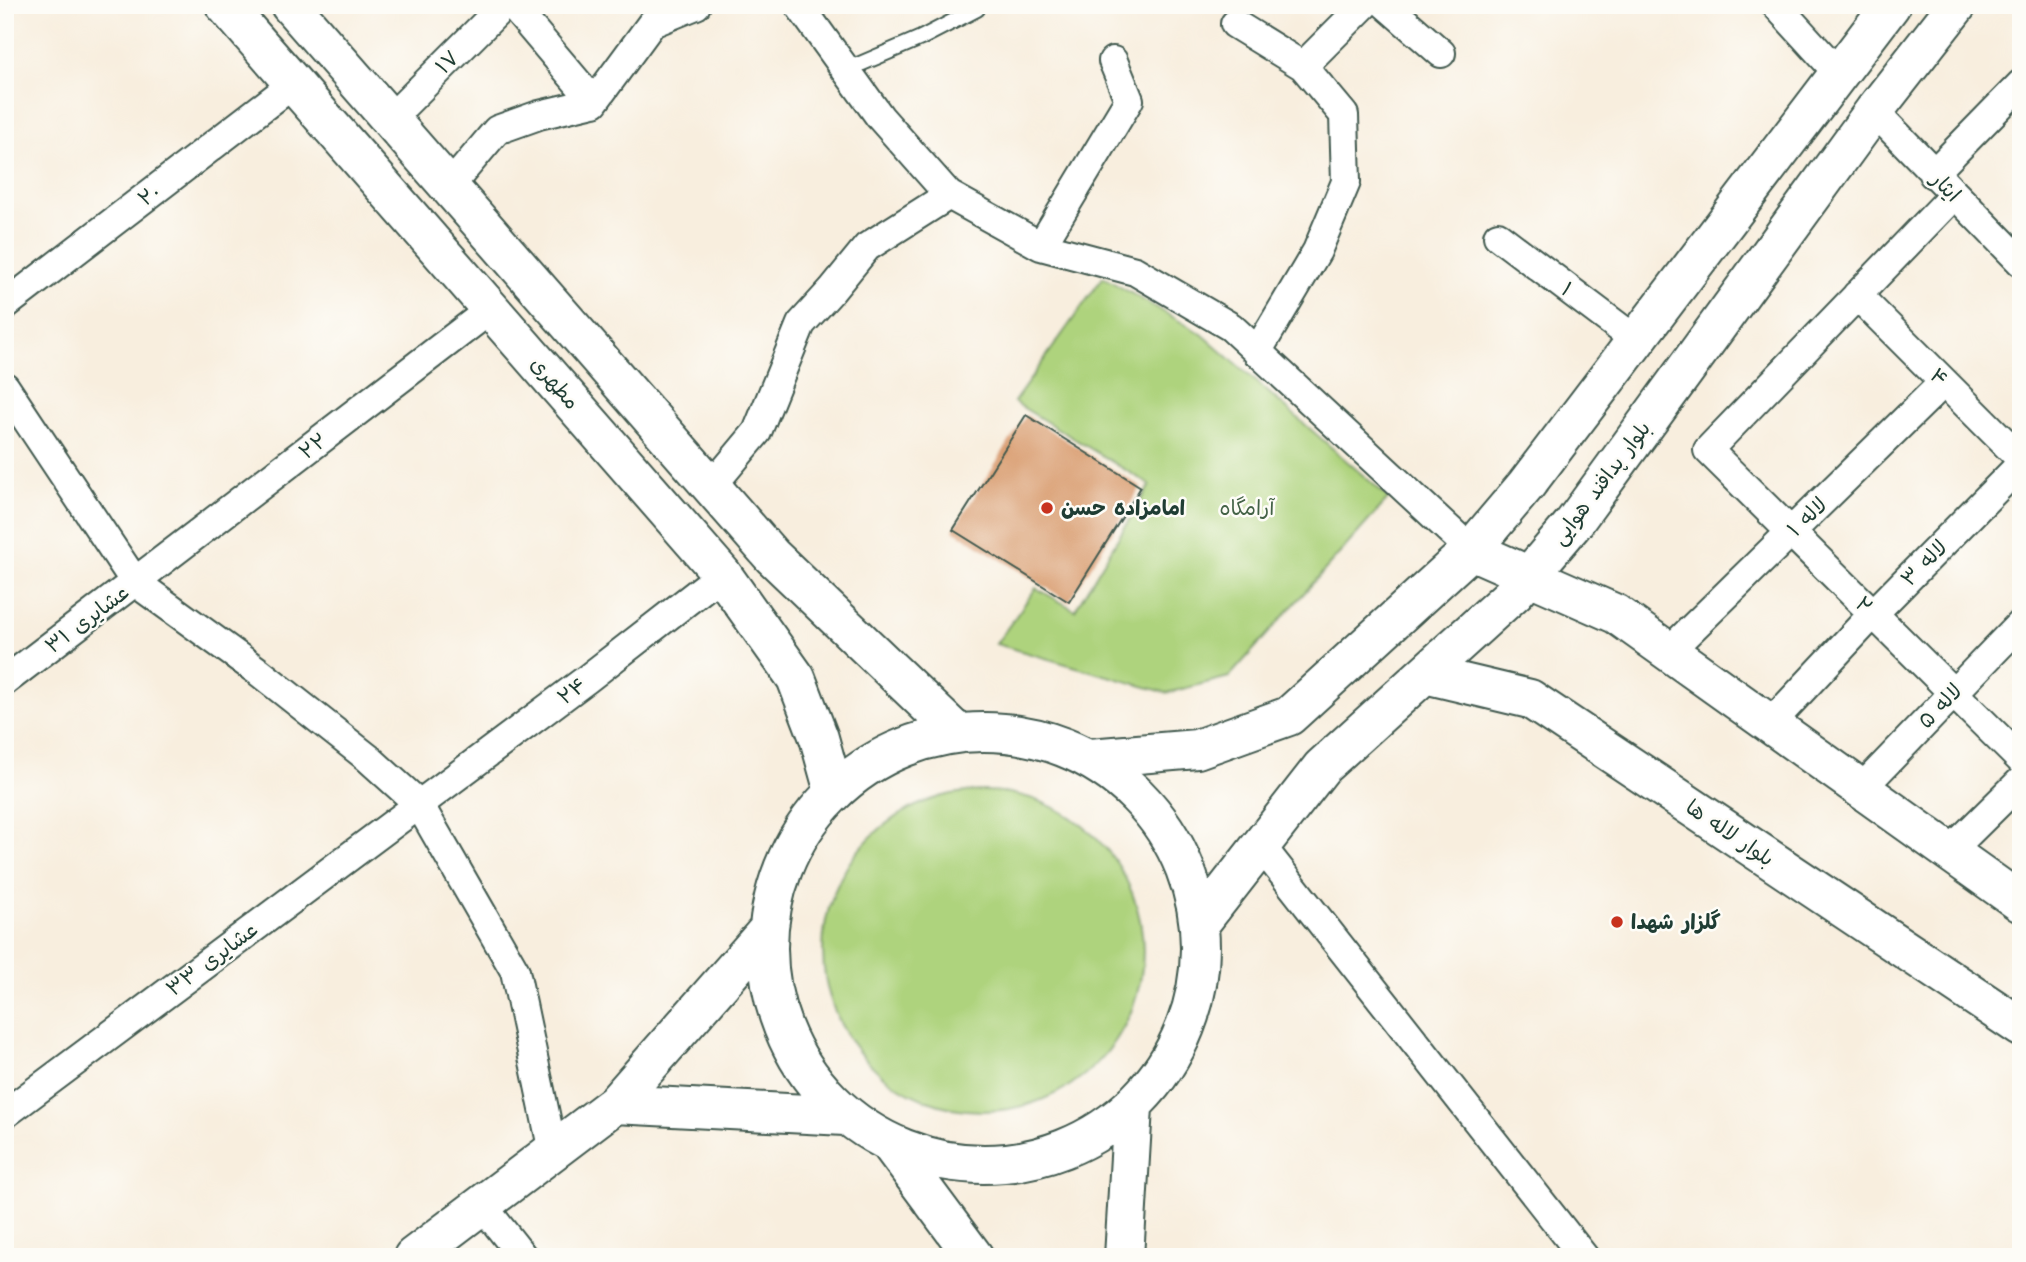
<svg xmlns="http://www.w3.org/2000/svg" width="2026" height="1262" font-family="'Architects Daughter','Playpen Sans Arabic',sans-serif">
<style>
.green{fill:#aed37d;stroke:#668858;stroke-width:2}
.building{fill:#d89a6c}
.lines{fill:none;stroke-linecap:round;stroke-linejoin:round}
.lane-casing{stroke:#40584e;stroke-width:18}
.street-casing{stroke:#40584e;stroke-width:32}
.secondary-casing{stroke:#40584e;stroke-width:42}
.lane{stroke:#fff;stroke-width:14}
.street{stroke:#fff;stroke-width:28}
.secondary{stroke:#fff;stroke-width:38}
.poi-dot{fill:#c8321e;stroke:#fdfcf7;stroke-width:2.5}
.labels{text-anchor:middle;stroke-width:5;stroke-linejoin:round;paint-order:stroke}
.street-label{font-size:21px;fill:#1f3d34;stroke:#fdfcf7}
.poi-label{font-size:21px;font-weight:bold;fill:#1f3d34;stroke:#fdfcf7;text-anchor:start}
.park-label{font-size:21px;fill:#436246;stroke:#fdfcf7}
</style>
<rect width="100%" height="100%" fill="#fdfcf7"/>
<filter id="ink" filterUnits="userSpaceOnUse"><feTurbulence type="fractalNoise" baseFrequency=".0143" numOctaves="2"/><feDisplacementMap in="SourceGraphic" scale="14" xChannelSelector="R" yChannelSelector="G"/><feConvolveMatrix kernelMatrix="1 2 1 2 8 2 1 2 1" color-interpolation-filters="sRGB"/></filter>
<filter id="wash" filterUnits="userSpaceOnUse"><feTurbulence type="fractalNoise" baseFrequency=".00686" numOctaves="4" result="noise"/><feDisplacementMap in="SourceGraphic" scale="28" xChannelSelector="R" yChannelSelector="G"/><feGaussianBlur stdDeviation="1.57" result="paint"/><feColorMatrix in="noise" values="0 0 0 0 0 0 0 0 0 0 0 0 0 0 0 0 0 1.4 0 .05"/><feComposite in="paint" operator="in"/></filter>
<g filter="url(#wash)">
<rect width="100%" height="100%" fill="#f8eede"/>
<!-- green -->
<path class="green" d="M1103,277L1202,334L1389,498L1229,677L1167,693L996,644L1036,588L1075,610L1150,485L1014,402Z
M823 951a160 160 0 1 1 320 0a160 160 0 1 1-320 0Z"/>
<g id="blocks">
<!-- building -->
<path class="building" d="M1026,415L1141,487L1069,602L953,530Z"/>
</g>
</g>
<g filter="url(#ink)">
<use href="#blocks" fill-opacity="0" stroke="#40584e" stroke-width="2"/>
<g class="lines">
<defs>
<path id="lane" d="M846,70L921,38L977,9V5"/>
<path id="street" d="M512,5L594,102
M799,5L880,117L949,195L1041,246L1135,271L1231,327L1471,550
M1386,5L1441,53
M1776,5L1838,73
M1235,24L1303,66L1344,115L1346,182L1317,251L1257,352
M1303,66L1364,5
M1874,111L2021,262
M390,119L504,5
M1933,174L2021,84
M449,187L497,130L539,115L594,102L652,23L696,5
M1954,195L1708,450L2021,760
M1498,236L1637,341
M1041,246L1129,100L1113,61
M1857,295L2021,459
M5,305L293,84
M5,387L135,582L259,672L368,758L419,804L515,971L553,1152
M711,487L757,432L801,324L832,290L867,247L949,195
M1669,651L1944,382
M5,681L491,309
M1770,724L1873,614L2021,464
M1861,789L2021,623
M1261,846L1584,1257
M1949,852L2021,781
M5,1114L587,679L722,574
M482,1205L523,1257"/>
<path id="secondary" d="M225,5L722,574L796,678L819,738L834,792
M290,5L772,556L957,733
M1471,550L1616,614L2021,903
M1425,674L1530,699L2021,1027
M768 948a216 216 0 1 1 432 0a216 216 0 1 1-432 0Z
M1090,758L1197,749L1289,716L1471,550L1526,485L1891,5
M1201,922L1322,767L1515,592L1573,524L1874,111L1957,5
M615,1104L845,1116
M891,1145L974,1257
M413,1257L615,1104L767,931
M1124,1257L1133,1107"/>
</defs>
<!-- lane casing -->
<use href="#lane" class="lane-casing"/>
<!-- street casing -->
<use href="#street" class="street-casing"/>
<!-- secondary casing -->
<use href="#secondary" class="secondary-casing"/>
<!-- lane -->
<use href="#lane" class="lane"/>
<!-- street -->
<use href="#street" class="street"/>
<!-- secondary -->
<use href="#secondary" class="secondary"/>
</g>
</g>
<!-- markers -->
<g class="poi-dot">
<circle cx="1047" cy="508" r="7"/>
<circle cx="1617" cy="922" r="7"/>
</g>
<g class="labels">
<!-- street labels -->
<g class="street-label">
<text transform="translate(447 62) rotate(-45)" y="7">۱۷</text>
<text transform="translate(1946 187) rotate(46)" y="7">ایثار</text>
<text transform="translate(149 195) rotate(-37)" y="7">۲۰</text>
<text transform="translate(1567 289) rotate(37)" y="7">۱</text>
<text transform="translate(1939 377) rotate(45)" y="7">۴</text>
<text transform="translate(555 383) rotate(49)" y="7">مطهری</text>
<text transform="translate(313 446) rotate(-37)" y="7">۲۲</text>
<text transform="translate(1601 483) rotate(-53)" y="7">بلوار پدافند هوایی</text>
<text transform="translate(1807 517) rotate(-44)" y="7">لاله ۱</text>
<text transform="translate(1924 563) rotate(-45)" y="7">لاله ۳</text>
<text transform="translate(1864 605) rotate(45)" y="7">۲</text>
<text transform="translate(87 619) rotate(-37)" y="7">عشایری ۳۱</text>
<text transform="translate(572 691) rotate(-37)" y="7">۲۴</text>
<text transform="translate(1940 706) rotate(-46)" y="7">لاله ۵</text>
<text transform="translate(1730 833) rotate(34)" y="7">بلوار لاله ها</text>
<text transform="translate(212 959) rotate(-37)" y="7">عشایری ۳۳</text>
</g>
<!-- poi labels -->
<g class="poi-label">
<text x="1061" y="515">امامزاده حسن</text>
<text x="1631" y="929">گلزار شهدا</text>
</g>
<!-- park labels -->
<g class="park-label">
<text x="1247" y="515">آرامگاه</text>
</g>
</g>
<!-- margin -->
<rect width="2026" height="1262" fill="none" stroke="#fdfcf7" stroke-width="28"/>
</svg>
